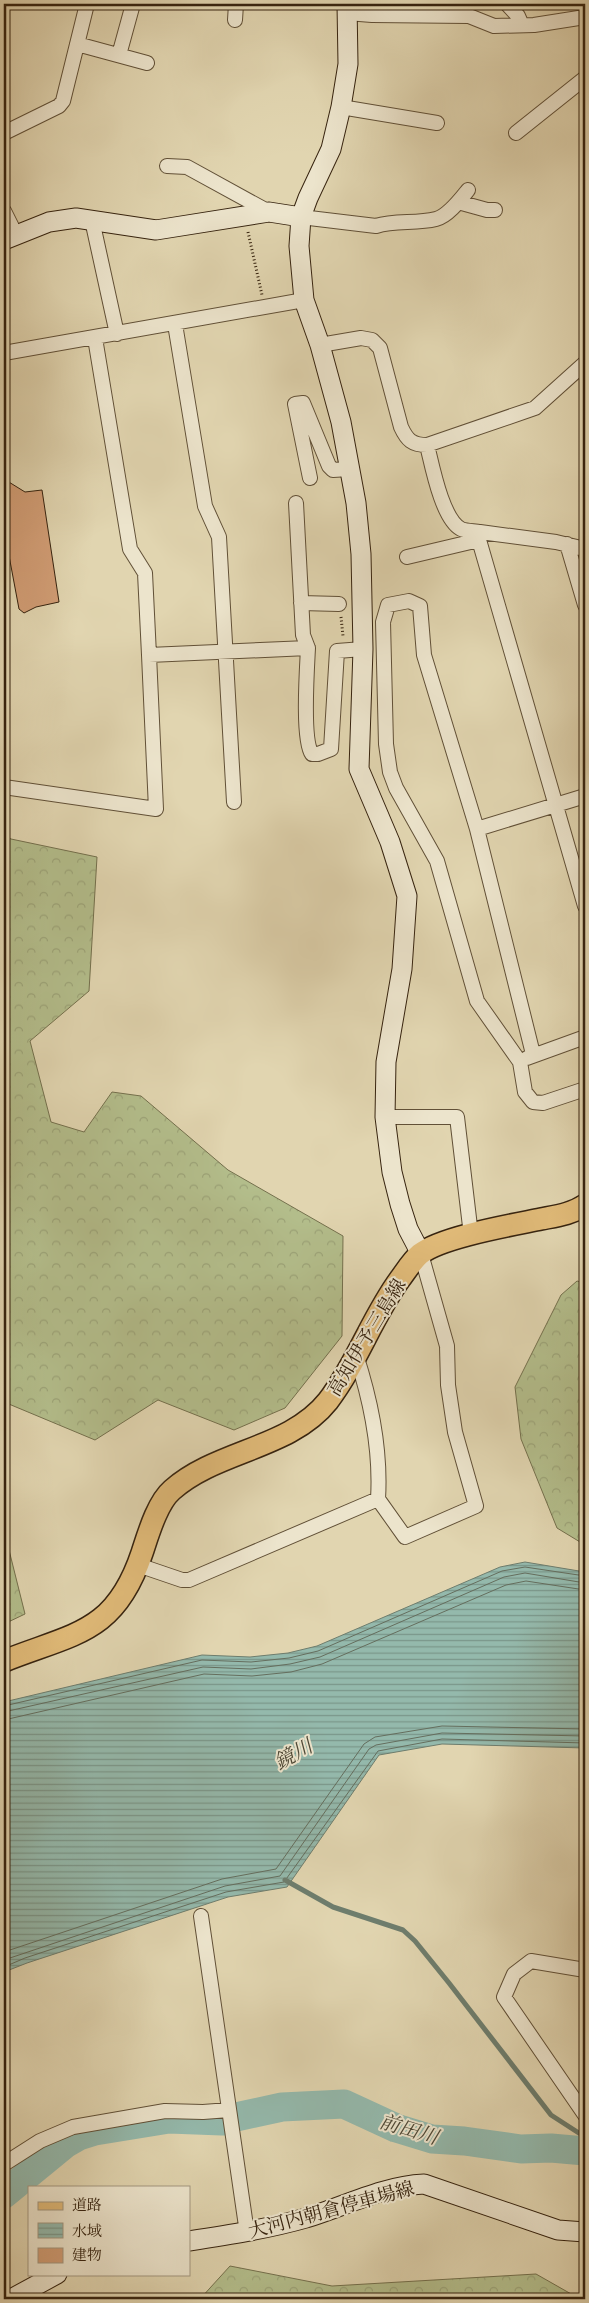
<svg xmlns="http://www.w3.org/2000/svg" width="589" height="2303" font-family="'Old Standard TT','Noto Serif JP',serif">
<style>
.forest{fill:url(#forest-crowns);stroke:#74704d}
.water{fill:url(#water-rules);stroke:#6e7d6d}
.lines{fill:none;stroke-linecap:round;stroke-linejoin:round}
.shore{stroke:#656e5e;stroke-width:1}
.stream{stroke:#6e7d6d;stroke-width:5}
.river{stroke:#94b9ac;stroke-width:29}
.building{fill:#d19d75;stroke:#36230f}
.street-casing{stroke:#615037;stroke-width:16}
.secondary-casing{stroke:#36230f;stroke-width:21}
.primary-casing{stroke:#36230f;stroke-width:24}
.path{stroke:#36230f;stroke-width:3;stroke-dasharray:1 2.5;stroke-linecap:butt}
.street{stroke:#ece4cc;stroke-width:14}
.secondary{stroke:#ece4cc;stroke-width:19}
.primary{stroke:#e0ba78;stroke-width:21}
.labels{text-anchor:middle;stroke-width:4;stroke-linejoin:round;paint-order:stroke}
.street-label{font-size:19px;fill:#36230f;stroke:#ece4cc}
.water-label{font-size:20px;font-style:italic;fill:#4e4836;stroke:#ece4cc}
</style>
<defs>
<pattern id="forest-crowns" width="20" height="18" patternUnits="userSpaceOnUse" patternTransform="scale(1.25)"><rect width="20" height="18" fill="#b3bd8b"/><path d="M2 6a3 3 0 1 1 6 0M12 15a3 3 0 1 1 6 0" fill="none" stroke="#9ba277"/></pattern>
<pattern id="water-rules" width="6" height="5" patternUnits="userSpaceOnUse" patternTransform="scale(1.25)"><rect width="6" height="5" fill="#94b9ac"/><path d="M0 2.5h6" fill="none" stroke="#7a968a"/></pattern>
</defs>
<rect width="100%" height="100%" fill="#e1d5b0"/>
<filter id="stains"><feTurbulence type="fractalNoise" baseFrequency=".004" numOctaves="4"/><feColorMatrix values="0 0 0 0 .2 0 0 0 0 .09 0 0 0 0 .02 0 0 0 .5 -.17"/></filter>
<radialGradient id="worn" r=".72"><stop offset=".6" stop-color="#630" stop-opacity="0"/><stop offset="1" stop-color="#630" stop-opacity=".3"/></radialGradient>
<!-- forest -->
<path class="forest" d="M4,835L11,839L97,857L89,991L30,1041L51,1122L84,1132L112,1092L141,1096L228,1170L343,1236L342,1336L285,1408L234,1430L158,1400L95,1440L4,1402Z
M577,1281L585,1283V1545L557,1528L521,1439L515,1387L561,1295Z
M4,1530L25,1614L4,1624Z
M230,2266L332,2286L536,2274L580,2299H200Z"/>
<!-- water -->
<path class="water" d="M525,1562L585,1572V1748L442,1744L379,1755L287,1887L228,1897L27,1963L4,1972V1702L202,1655L250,1657L288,1653L317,1646L500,1567Z"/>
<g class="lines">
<!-- shore -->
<path class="shore" d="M4,1706L202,1660L251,1662L289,1658L318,1651L502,1571L525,1567L585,1576
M4,1712L203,1667L251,1669L290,1664L320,1657L504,1577L525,1573L585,1583
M4,1720L204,1674L252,1676L291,1672L322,1664L506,1585L526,1581L585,1590
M4,1952L222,1879L276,1869L364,1744L375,1737L442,1726L585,1729
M4,1960L225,1886L280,1876L369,1749L376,1745L442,1733L585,1736
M4,1967L25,1958L226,1892L284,1882L378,1751L442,1739L585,1743"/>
<!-- stream -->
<path class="stream" d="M285,1880L333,1907L403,1930L415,1941L449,1983L551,2115L585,2137"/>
<!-- river -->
<path class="river" d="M236,2117L282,2107L344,2104L396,2128L432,2139L464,2141L521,2149L551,2148L585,2151
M4,2194L65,2144L79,2136L95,2131L169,2119L222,2121"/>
</g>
<!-- building -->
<path class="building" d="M4,479L25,492L42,490L59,602L36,607L24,613L19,609L7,545L4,543Z"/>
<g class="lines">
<defs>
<path id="street" d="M507,4L518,16L522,25
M347,13L372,15L469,16L494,26L534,25L585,17
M235,20L236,4
M77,44L147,63
M119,55L133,4
M341,107L437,123
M4,133L59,106L63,101L87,4
M516,133L585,78
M167,166L187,167L269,212
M458,202L487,210H495
M4,211L16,235
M301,217L376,226C395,220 416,224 436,219C448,216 460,200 468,190
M92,220L117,334
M175,324L205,506L219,537L234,802
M95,338L130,549L145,573L149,655
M320,345L361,338L372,340L380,348L401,427C407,440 412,445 427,445L535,408L585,363
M4,353L304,300
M427,445C432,465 442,519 461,529C465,531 475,531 480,532
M310,478L295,404L303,403L329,466L333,470L349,469
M296,503L303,635L308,648C307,668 302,740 312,754H318L331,749L337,651L363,649
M567,544L585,605
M585,549L556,542L480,532L479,540L585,906
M407,557L479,540
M301,603L339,604
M4,787L156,809L149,655L308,648
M477,829L585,796
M533,1054L477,829L424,655L420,606L409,601L388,605L383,622L386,744L390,772L396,788L437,861L477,1001L520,1062L525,1092L533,1102L543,1103L585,1089
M527,1058L585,1037
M385,1117H457L471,1235
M378,1499L405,1537L476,1506L455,1432L448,1385L447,1346L421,1254
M138,1565L182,1580H189L378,1499C381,1451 371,1401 356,1355
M201,1916L247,2233
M585,1970L531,1961L514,1974L504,1997L585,2115
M4,2164L40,2141L73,2127L165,2111L203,2112L229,2110"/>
<path id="secondary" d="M347,4L348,64L341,107L331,149L308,198L301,217L299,246L304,300L320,345L341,422L356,503L361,554L363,649L359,769L390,842L407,896L402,969L386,1062L385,1117L392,1172L400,1204L408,1229L421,1254
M4,240L49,222L76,218L156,230L269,212L301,217
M189,2241C228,2235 267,2229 306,2218C345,2206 383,2186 424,2184L558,2230L585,2232
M11,2299L57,2274"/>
<path id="primary" d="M4,1661C74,1633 115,1634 142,1553C148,1535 157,1503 172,1490C217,1450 290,1449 328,1401C357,1363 372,1317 400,1279C406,1271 412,1261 420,1254C441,1237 512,1225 541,1219C556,1216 572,1214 585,1205"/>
</defs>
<!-- street casing -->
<use href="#street" class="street-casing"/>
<!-- secondary casing -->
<use href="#secondary" class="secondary-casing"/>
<!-- primary casing -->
<use href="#primary" class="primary-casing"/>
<!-- path -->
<path class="path" d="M248,232L262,295
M341,617L343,636"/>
<!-- street -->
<use href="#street" class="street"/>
<!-- secondary -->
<use href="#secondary" class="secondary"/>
<!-- primary -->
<use href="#primary" class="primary"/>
</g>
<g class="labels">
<!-- street labels -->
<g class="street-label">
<text transform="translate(366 1337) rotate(-59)" y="7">高知伊予三島線</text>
<text transform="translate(331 2209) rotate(-15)" y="7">大河内朝倉停車場線</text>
</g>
<!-- water labels -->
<g class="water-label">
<text transform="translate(293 1754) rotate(-29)" y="7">鏡川</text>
<text transform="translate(409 2129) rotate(17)" y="7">前田川</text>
</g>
</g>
<!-- margin -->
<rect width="589" height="2303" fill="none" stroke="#e1d5b0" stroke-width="20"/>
<rect x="5" y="5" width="579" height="2293" fill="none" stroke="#36230f" stroke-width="2.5"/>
<rect x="10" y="10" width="569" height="2283" fill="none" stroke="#36230f"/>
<!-- legend -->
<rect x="28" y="2186" width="162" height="90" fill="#ece4cc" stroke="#a39780"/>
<rect x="38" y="2202" width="25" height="8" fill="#e0ba78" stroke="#a39780"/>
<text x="72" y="2210" font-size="15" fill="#36230f">道路</text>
<rect x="38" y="2223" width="25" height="15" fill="url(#water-rules)" stroke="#a39780"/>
<text x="72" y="2236" font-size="15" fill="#36230f">水域</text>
<rect x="38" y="2248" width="25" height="15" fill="#d19d75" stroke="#a39780"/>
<text x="72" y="2260" font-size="15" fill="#36230f">建物</text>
<rect width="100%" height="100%" filter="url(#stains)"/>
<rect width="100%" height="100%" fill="url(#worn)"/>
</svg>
